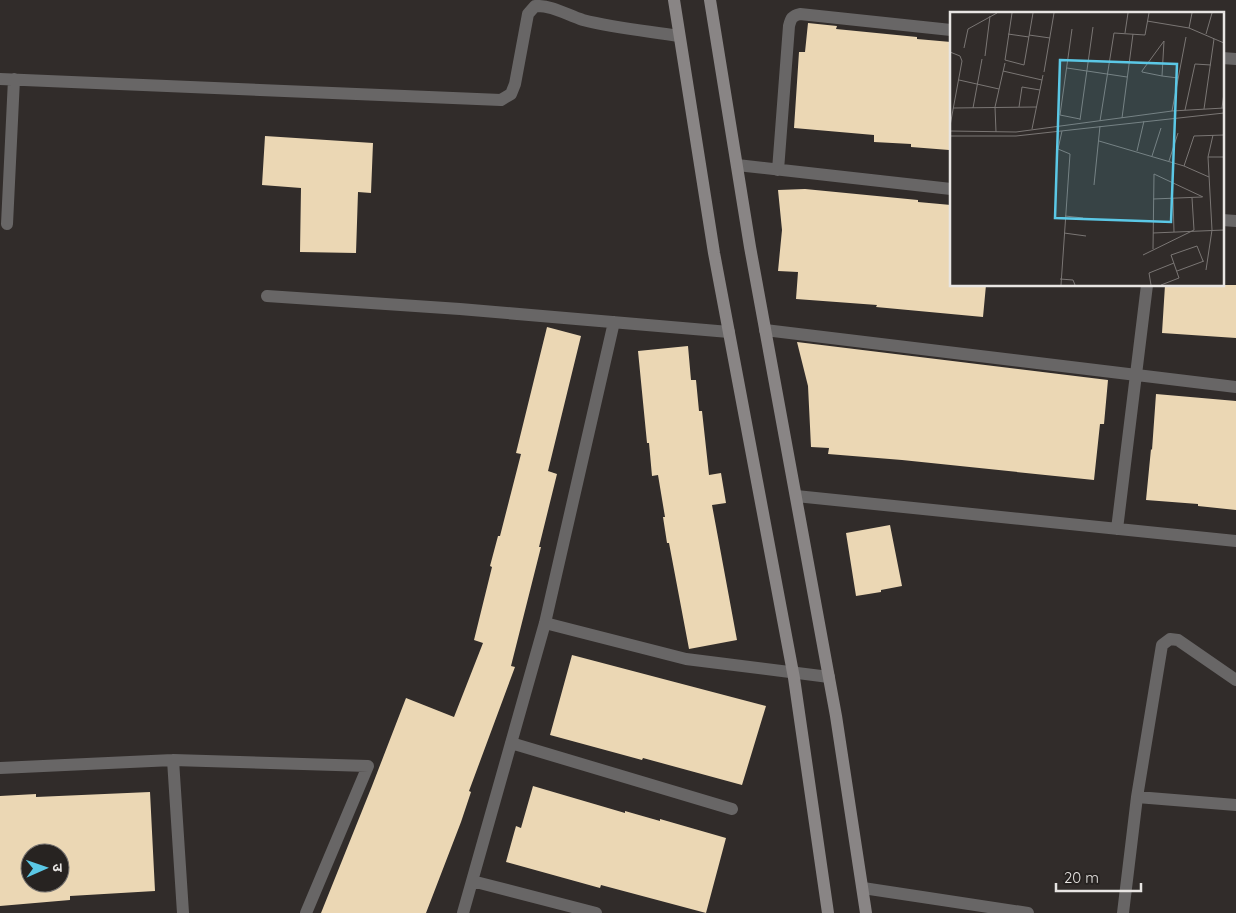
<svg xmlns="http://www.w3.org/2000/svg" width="1236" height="913" font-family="Quicksand,'Noto Sans Devanagari',sans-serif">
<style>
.building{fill:#ebd7b4;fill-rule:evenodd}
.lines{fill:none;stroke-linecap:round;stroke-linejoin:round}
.street{stroke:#686666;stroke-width:12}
.secondary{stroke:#898585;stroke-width:12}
.inset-road{fill:none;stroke:#7a7674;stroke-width:1}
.view{fill:#5bc8e6;fill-opacity:0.15;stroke:#5bc8e6;stroke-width:2.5}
.inset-edge{fill:none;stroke:#e8e5e3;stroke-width:2.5}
</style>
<rect width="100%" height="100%" fill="#312c2a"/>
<!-- building -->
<path class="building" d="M808,23L837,26L836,29L917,37V39L951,42V126L949,150L911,147V144L874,142V135L794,128L799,52H805Z
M265,136L373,143L371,193L358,192L356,253L300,252L301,188L262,185Z
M805,189L918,200V202L951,205V285H986L983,317L876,307L877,305L796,299L798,272L778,271L782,230L778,190Z
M1165,285H1236V338L1162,333Z
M547,327L581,336L548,471L557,474L539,547H541L511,666L515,667L469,791L471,792L461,822L426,913H321L372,786L406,698L454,717L483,643L474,640L492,567L490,566L498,536H500L521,454L516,453Z
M797,342L1108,380L1104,424H1100L1094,480L902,460L828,454L829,448L811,447L808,386Z
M688,346L691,380H696L699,411H702L709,475L721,473L726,503L712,505L737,640L689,649L669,543H667L663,517H665L658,475L652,476L649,443H647L638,351Z
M1156,394L1236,401V510L1198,506V504L1146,500L1151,449L1152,450Z
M890,525L902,586L881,590V592L856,596L846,533Z
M572,655L766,706L742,785L643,758L642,760L550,735Z
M533,786L625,813V811L660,821V819L726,838L706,913L601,885L600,888L506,862L516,826L521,828Z
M150,792L155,891L70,896V900L0,906V796L36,794V797ZM30,853H60V883H30Z"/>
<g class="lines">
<!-- street -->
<path class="street" d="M1222,58L1236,59
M0,79L501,100L511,94L515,84L528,14L535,6C552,5 567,15 583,20C614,28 647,31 679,36
M737,165L951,189
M778,170L789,26C791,18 792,16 800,14L951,30
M1222,220L1236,221
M7,224L14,79
M267,296L460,309L729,332
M765,330L1236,387
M796,496L1236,541
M1117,529L1147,285
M545,623L686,659L829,677
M511,743L732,809
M173,760L183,913
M0,768L173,760L368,766L306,913
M1137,797L1236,805
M472,881L596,913
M863,888L1028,913
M463,913L545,623L614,322
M1123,913L1137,797L1162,645L1170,639L1178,640L1236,680"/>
<!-- secondary -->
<path class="secondary" d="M674,0L714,253L794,678L828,913
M710,0L750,247L836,716L866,913"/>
</g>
<!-- overview -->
<g transform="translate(950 12)">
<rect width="274" height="274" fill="#312c2a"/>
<path class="inset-road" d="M62,1L55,48L74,53L83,1M197,9L239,16L274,31M239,16L242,1M122,17L110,103L130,107M175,21L178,1M58,22L79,25M256,22L262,1M79,23L100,26M14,36L18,17L47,1M0,40L10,44L12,49L0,114M35,44L40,4M117,56L177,65M53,59L92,68M94,60L104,1M212,64L214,29L192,59V60L212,64L228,66M9,68L49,77M69,95L72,75L90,78M3,96L87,95M23,96L32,47M272,96L274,81M254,97L264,27M235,98L245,52L261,53M222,99L236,25M172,106L183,22M130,108L143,15M150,109L164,21L195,23L199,1M82,117L93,63M0,119L66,120L222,99L274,96M46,120L45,95L55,51M0,124H66L274,101M149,129L234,154L259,165M187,139L194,109M202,144L211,116M258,145H274M219,149L228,121M234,154L244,124L274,123M144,173L150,114M223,186L224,220M203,187L252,185M115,204L133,206M114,221L136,224M203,221L274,218M203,237L204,162L253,185M193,243L244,218L242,186M256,258L262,218L258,145L263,123M227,259L254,249M110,267L123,268L125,273M111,273L120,142L108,137L112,119M201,273L199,261L224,251M211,273L229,266L221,243L247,234L253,249"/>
<path class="view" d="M110,48L227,52L221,210L105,206Z"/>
<rect width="274" height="274" class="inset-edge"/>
</g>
<!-- north arrow -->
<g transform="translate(45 868) rotate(88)"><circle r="24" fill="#272321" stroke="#74716f"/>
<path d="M0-4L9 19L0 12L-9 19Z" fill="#5bc8e6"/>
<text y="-8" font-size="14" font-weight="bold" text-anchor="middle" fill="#e8e5e3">उ</text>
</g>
<!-- scale -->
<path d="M1056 883v8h85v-8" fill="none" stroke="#e8e5e3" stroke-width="2.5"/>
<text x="1064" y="883" font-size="15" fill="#e8e5e3" stroke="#272321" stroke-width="4" paint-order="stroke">20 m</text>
</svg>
